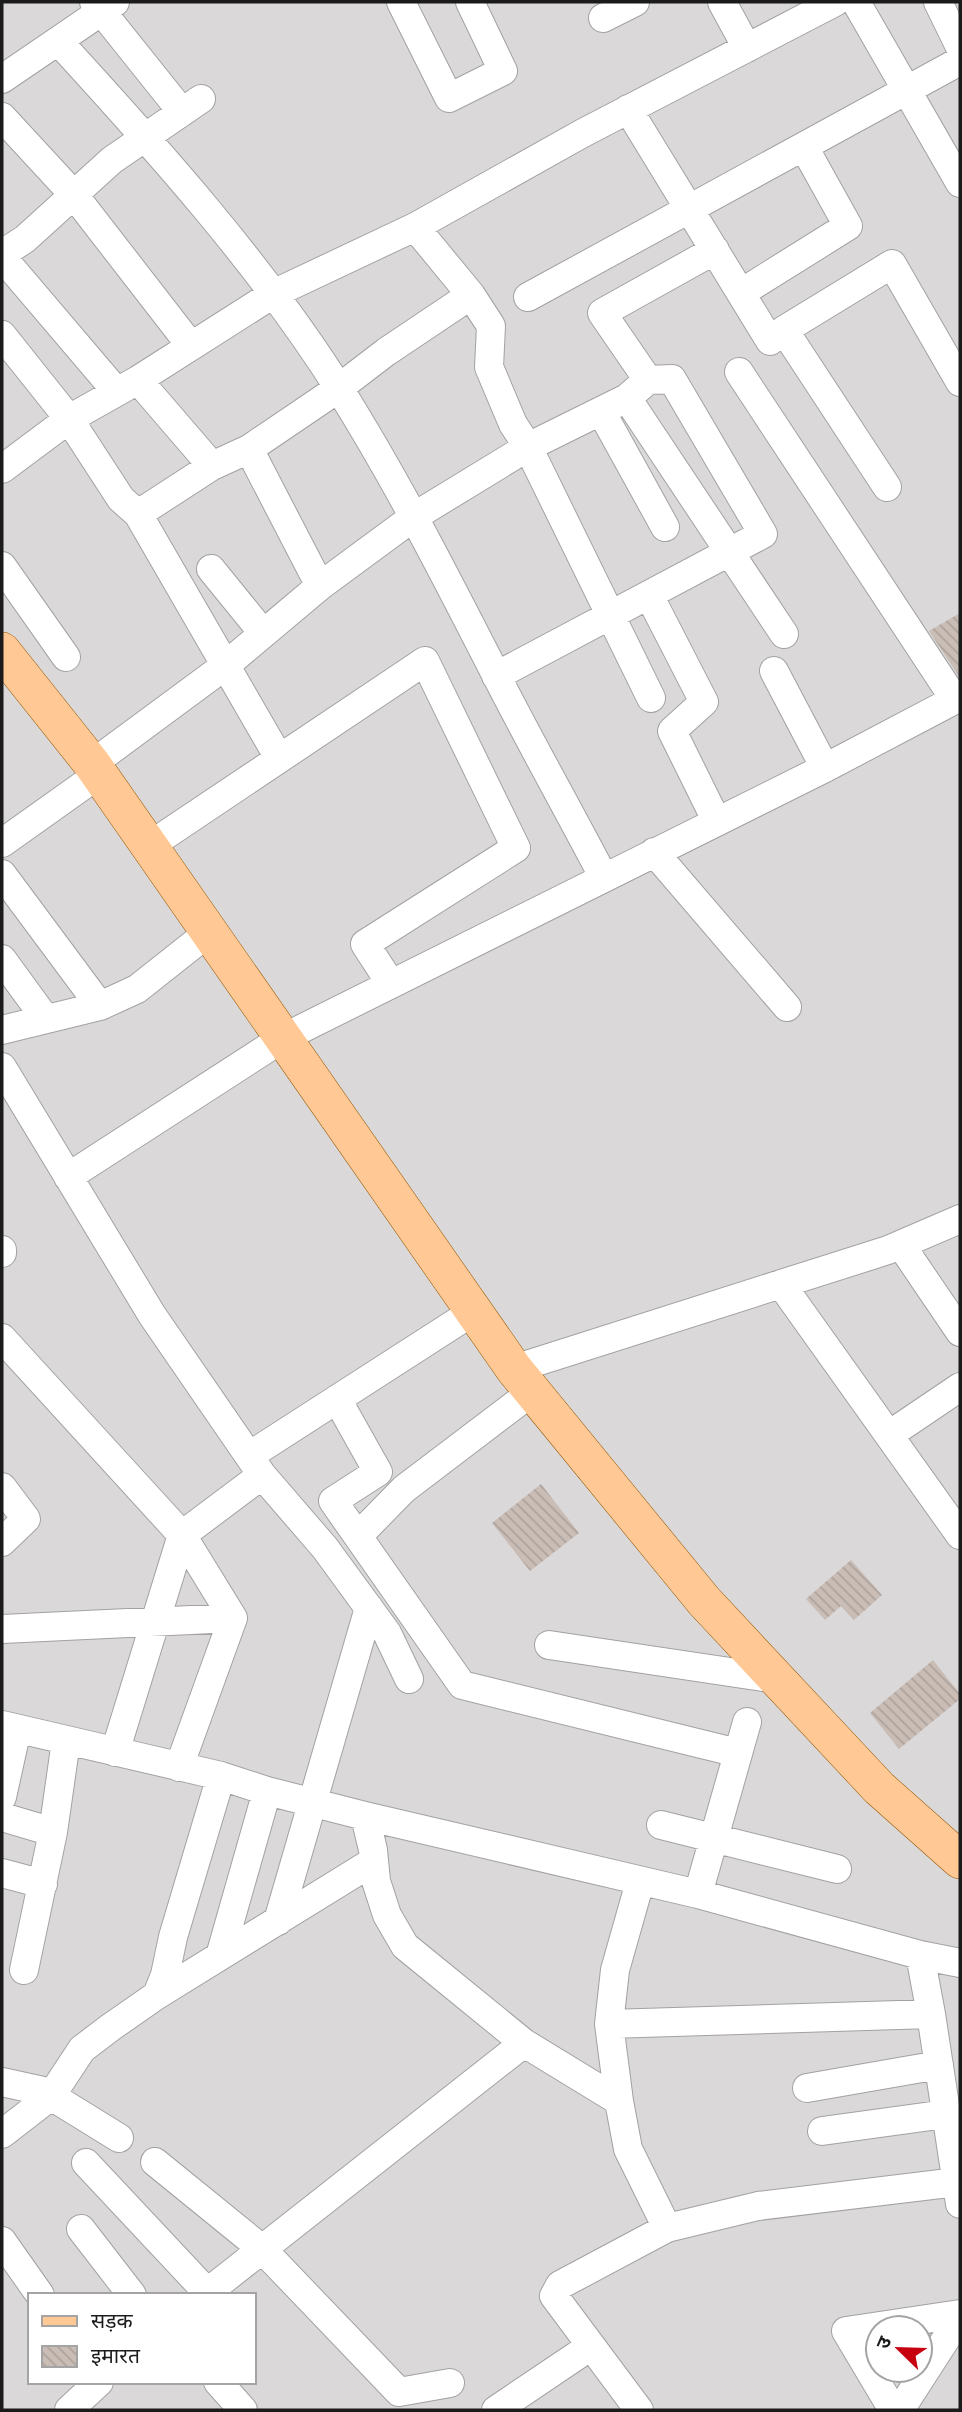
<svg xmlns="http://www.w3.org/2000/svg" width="962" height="2412" font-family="'Asap Condensed','Noto Sans Devanagari',sans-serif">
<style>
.residential{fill:#dad8d8;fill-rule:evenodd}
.building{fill:url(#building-back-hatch)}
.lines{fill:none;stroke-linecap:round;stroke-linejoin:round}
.minor-casing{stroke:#a2a2a2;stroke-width:30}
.major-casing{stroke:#935600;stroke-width:38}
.minor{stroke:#fff;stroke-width:28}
.major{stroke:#ffc894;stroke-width:37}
</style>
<defs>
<pattern id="building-back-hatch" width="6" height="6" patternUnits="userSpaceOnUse" patternTransform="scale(1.75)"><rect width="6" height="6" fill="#cabdb6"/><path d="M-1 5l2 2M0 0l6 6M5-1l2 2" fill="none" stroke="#ada29c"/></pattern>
</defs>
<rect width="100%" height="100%" fill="#eee8e0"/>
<!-- residential -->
<path class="residential" d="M2,2H960V2410H2ZM30,2295H254V2382H30ZM878,2328H920V2370H878Z"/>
<!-- building -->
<path class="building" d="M960,613V678L929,631Z
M541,1484L579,1533L530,1571L492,1523Z
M851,1560L882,1595L854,1620L841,1606L825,1620L806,1599Z
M933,1660L960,1694V1699L899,1749L870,1713Z"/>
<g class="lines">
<defs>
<path id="minor" d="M94,2L182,112
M401,2L449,98L503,71L470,2
M722,2L747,48
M856,2L960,183
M938,2L960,47
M603,18L635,2
M58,41C157,149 262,266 340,390C397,481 446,577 495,673C530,742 568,809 604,878
M2,79L115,2
M628,109L770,341L784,330L887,487
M2,117L74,195L191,346
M415,227L471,295L491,326L489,367L513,424L528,447L651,698
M2,254L25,239L112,160L201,99
M2,257L116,391
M741,293L848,226L804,147
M528,297L960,61
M784,330L892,264L960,382
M2,335L69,419L121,499L138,514
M739,372L955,700
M138,380L212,466
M648,380L602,313L715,250
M627,398L784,634
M601,411L665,527
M249,449L320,586
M2,469L69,419L138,380L273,294L415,227L583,133L835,2
M2,566L66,657
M211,569L263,633
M649,595L704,702L672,731L717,822
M774,671L825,768
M279,758L138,514L212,466L249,449L339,388L386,352L471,295
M92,764L226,665L320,586L415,516L528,447L627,398L648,380L672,379L763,534L496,676
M2,843L99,774
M149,846L425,661L516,848L365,944L391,984
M654,852L787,1007
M2,874L100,1006
M2,959L45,1018
M2,1030L100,1006L137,989L209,932
M2,1067L152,1315L262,1475L325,1548L387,1633L409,1679
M68,1177L283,1038L825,768L960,697
M901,1245L960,1332
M2,1250V1253
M781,1284L960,1535
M2,1338L182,1535L233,1618
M514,1369L888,1250L960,1219
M337,1399L378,1472L333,1501L462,1685L738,1753
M889,1435L960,1387
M249,1456L474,1311
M2,1487L26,1519L2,1542
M358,1536L404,1489L533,1391
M2,1629L233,1618L179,1767
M549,1645L777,1679
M2,1725L221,1776L267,1791L365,1816L698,1894L920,1955L960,1963
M115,1752L182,1535L262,1475
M2,1797L17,1729
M2,1817L53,1832
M661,1825L837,1869
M2,1873L43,1884
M640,1882L615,1970L609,2024L619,2101L628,2149L667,2228
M698,1894L747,1722
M278,1921L369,1608
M920,1955L931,2014L960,2204
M220,1956L267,1791
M24,1970L53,1832L66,1741
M157,1995L165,1975L173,1937L221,1776
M609,2024L931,2014
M524,2043L619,2101
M2,2082L43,2091L119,2138
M807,2088L939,2065
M822,2131L946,2114
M2,2134L51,2096L82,2049L111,2027L157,1995L374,1861
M155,2162L262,2249L399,2392L450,2383
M86,2163L207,2292
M81,2229L132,2295
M2,2241L40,2295
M204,2295L524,2043L405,1946L387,1915L376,1881L373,1850L365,1816
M218,2382L243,2410
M69,2410L99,2382
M496,2410L591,2346
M639,2410L554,2296L560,2285L667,2228L758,2206L957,2182
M893,2410L846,2331L960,2314
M900,2410L960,2317"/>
<path id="major" d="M2,651L92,764L514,1369L704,1601L879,1788L960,1860"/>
</defs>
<!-- minor casing -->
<use href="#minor" class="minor-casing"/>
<!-- major casing -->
<use href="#major" class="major-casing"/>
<!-- minor -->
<use href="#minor" class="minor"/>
<!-- major -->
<use href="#major" class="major"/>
</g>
<!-- border -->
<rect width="962" height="2412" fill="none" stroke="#1b1b1b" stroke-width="7"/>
<!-- legend -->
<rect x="28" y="2293" width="228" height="91" fill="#ffffff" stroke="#a4a4a4" stroke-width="2"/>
<rect x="42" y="2316" width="35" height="10" fill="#ffc894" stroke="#a4a4a4" stroke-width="2"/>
<text x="91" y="2328" font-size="21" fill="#1b1b1b">सड़क</text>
<rect x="42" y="2346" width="35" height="21" fill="url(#building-back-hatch)" stroke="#a4a4a4" stroke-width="2"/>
<text x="91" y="2363" font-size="21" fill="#1b1b1b">इमारत</text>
<!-- north arrow -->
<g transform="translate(899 2349) rotate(293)"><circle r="33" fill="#ffffff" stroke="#a4a4a4" stroke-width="2"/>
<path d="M0-5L12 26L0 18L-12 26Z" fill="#c70010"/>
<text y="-10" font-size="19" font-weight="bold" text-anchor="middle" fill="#1b1b1b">उ</text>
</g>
</svg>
